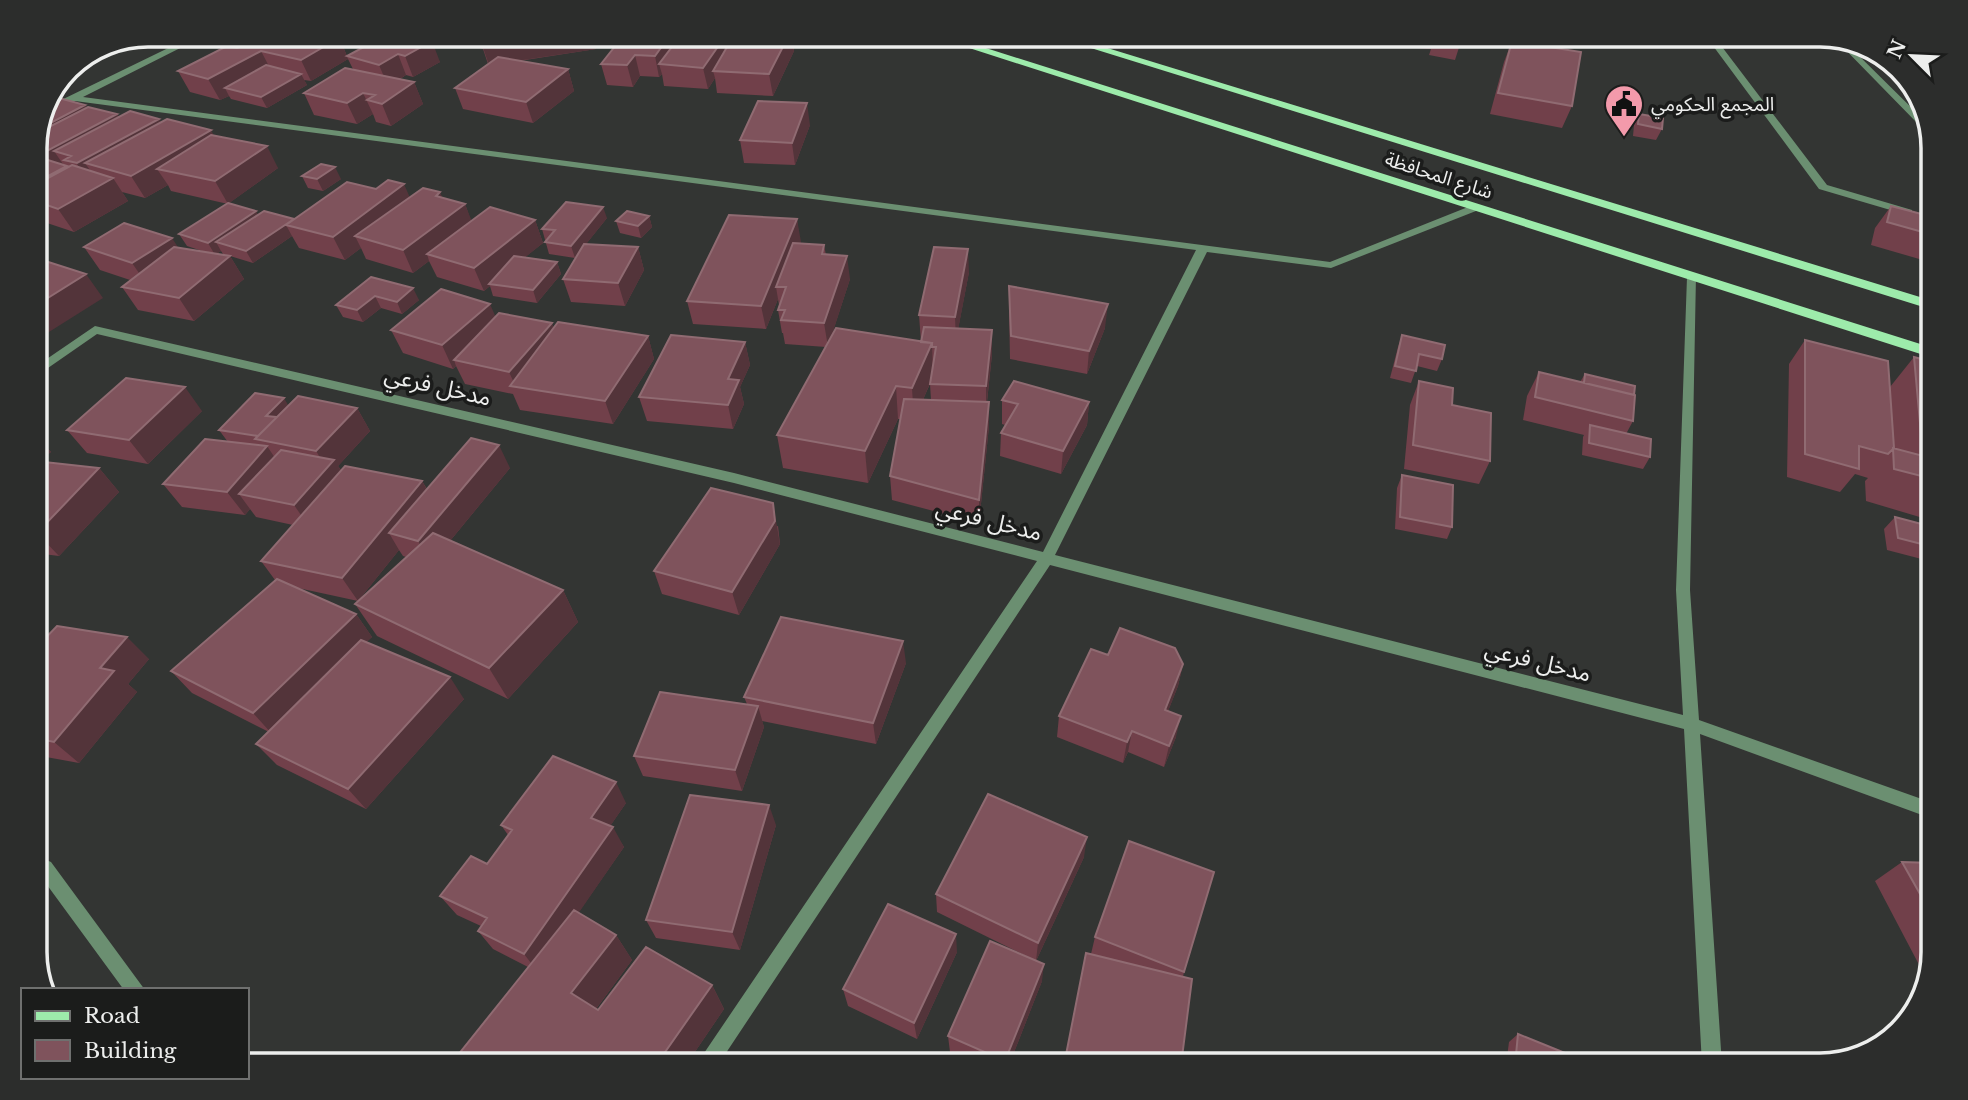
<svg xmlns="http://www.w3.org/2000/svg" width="1968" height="1100" font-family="'Libre Baskerville','Noto Sans Arabic',serif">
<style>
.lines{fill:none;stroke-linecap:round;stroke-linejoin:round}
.lane{fill:#6b8f71;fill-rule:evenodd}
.street{fill:#6b8f71;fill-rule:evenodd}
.primary{fill:#9debab;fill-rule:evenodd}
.wall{fill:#71404a;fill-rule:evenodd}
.shaded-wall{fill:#53343a}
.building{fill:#7f535c;stroke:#906b72;stroke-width:2}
.labels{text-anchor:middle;stroke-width:7;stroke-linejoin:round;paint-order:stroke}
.far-poi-label{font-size:19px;fill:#edeeed;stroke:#1b1c1b;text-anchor:start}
.far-street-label{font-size:19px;fill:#edeeed;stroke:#1b1c1b}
.street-label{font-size:23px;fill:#edeeed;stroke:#1b1c1b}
.rim{fill:none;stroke:#edeeed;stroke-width:3.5}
</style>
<rect width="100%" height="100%" fill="#333533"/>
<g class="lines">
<!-- lane -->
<path class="lane" d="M1705,35H1713L1827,185L1912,210V214H1904L1819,189Z
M1835,39L1845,42L1927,123L1933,142L1929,141L1921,127Z"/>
<!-- street -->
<path class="street" d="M195,35H206L83,97L1330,262L1473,205H1481V209L1331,268L1207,252L1055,555L1683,715L1676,590L1687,277L1688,275H1696L1690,590L1699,720L1933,803V819L1700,734L1722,1065H1702L1684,729L1050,565L718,1065H696L1037,561L734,483L97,334L35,377V367L95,326L734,473L1043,552L1196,250L75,101L48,113L51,105Z
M35,855L51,862L145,990H124L39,874L35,872Z"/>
<!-- primary -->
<path class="primary" d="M929,35H945L1933,348V358Z
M1049,35H1065L1933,301V310Z"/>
</g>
<!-- wall -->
<path class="wall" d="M251,35H423L424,39L440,62L413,77L406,75L400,79L414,82L423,104L391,126L376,122L373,114L357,124L314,115L304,93L353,69L348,59L311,81L304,80L307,85L267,108L231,99L229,96L220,100L190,92L178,71L230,46ZM354,37L358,46L363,47L347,56L342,44Z
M469,35H673L675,44L681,35H799L795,46H794V51L773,96L717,93L715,78L708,89L664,86L662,74L659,77L640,76L633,87L607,85L601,64L620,40L594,45L596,49L519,61L568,69L574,91L533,123L463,109L455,88L488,64L483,49L473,46Z
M1401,35H1463L1455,60L1429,55L1431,49L1404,47L1407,36Z
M1512,41L1572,106L1562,128L1490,114L1504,62Z
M85,105L87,108L117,114L119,117L161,122L214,135L278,168L229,203L258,215L294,219L410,197L443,198L465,204L471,221L535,220L543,243L525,257L557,262L561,274L537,303L493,296L490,286L484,291L437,277L429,261L413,273L366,259L361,248L345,260L299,248L292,236L253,263L230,256L244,279L194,321L138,310L122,287L130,280L100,270L84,247H178L208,253L187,246L179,234L228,204L171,191L168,185L145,198L122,192L128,201L74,232L35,219V141ZM221,251L223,254L230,256L216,254Z
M1639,114L1662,129L1656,140L1633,136L1634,125Z
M810,125L795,165L744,163L740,140Z
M302,176L341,179L323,191L308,188Z
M1891,206L1933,217V263L1871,245L1875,228Z
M649,216L652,227L641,238L620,233L616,221Z
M607,218L586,244L638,247L644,270L625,306L571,302L563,279L580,251L575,258L549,254L542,229Z
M797,219L800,244L824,245L826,255L850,279L831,337L921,342L919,315L969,272L958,329L992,330V354L987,402L989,426L979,523L892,500L890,476L900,419H898L868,483L783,468L777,435L826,347L785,344L783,333H782L778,310L779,305L778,299L766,329L693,324L687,301ZM930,384L931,400H923L925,395Z
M371,277L419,300L402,314L381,308L363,322L343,317L336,305Z
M1009,286L1105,328L1087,374L1010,359L1009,309Z
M495,316L554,328L648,336L654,359L613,424L520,410L513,394L465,384L456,366L453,369L403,353L391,330Z
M1402,335L1442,359L1437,371L1417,366L1411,383L1390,378L1398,347Z
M1805,340L1890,387L1914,357L1933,362V521L1866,501L1865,481L1868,478L1855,474L1840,492L1787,477L1789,364Z
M745,342L750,365L740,387L744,404L733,429L647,421L639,397Z
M1539,372L1580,382L1585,374L1633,421L1626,434L1650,457L1643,469L1582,455L1583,437L1584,435L1523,420L1527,396Z
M1419,381L1452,405L1490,461L1479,484L1404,469L1410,405Z
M1002,400L1089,402L1087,425L1061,474L1000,456L1001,433L1005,425L1002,424Z
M289,406L357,408L370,431L338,466L341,470L422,481L427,489L510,468L450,541L563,590L578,622L508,699L377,636L355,604L406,557L403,556L399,550L358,601L298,588L356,614L372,637L366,642L464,699L366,809L277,765L256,744L269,732L192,693L171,671L275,580L261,561L293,525L256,517L250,509L245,515L182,507L163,484L228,442L219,430Z
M202,411L148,464L87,453L67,430Z
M35,435L51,452L38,461L99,468L119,492L59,556L35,553Z
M1402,475L1452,527L1447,539L1395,529L1397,488Z
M1895,517L1933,527V562L1887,550L1884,529Z
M778,526L780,544L739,615L662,594L654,571Z
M35,649L149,659L128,684L137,692L79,763L35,755Z
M1108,655L1183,664L1178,686L1168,711L1176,737L1164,767L1128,752L1123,763L1057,737L1059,716Z
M906,663L876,744L762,721L764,727L742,791L643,776L634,756L747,704L744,697Z
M626,803L610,826L624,847L578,913L616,935L632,960L596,1009L598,1010L712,985L724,1009L686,1065H450L528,967L493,949L478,931L481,926L457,915L440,896L487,864L508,835L501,825Z
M776,825L740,950L656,938L646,920Z
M1084,857L1036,961L937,912L936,894Z
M1902,862L1933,863V953L1926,978L1875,881Z
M1095,937L1184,972L1183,977L1091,954Z
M957,952L917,1039L848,1006L843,989Z
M1042,981L1009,1065H979L950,1052L948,1036Z
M1518,1034L1592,1065H1506L1509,1042Z
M1629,1058L1647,1065H1619Z"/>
<!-- shaded-wall -->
<path class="shaded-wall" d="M320,35H358H354V37L342,44L348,59L311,81L301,60Z
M408,35H423L425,39Z
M482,35H631L632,38L594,45L596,49L489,65L479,36Z
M670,35H673L677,53L659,64L662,74L659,77L655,56Z
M726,35H737L713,71L715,78L708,89L703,68Z
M789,35H792L794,51L773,96L769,74Z
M794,35H799L795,46Z
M432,41L440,62L413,77L405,56Z
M261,51L272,72L225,88L229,96L220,100L208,79Z
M398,54L406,75L388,86L379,65Z
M635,55L640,76L633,87L627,65Z
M568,69L574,91L533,123L526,102Z
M301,74L307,85L267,108L261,97Z
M414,82L423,104L391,126L382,104Z
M363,93L373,114L357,124L347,103Z
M807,103L810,125L795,165L792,143Z
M85,105L97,124L117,114L130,135L159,119L172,141L85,163L99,183L93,186L71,156L54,151L65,167L67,166L83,188L35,201V183L58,171L35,141L41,128Z
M211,130L223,153L157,169L168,185L145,198L131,176Z
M267,146L278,168L228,204L215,181Z
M335,167L341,179L323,191L317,179Z
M113,178L128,201L74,232L58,209Z
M404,184L414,207L355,236L361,248L345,260L333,237Z
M440,192L450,215L465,204L474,227L427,254L429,261L413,273L403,250L436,196Z
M603,207L607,218L575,258L571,246Z
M256,211L263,223L216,242L221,251L215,255L208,243Z
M649,216L652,227L641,238L638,226Z
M797,219L801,242L783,287H776L778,299L766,329L761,306Z
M535,220L543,243L492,284H489L490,286L484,291L474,268Z
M286,225L292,236L253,263L246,251Z
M172,238L187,261L148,286L132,263Z
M638,247L644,270L625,306L618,283Z
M968,249L969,272L956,341L955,317Z
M230,256L244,279L194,321L179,298Z
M847,256L850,279L828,347L824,323Z
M557,262L561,274L537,303L533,290Z
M86,274L103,298L41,337L35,330V306Z
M413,288L419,300L402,314L397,302Z
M375,296L381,308L363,322L357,310Z
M490,304L500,327L454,360L456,366L453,369L442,345Z
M1108,304L1105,328L1087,374L1089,351Z
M552,323L561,346L516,387L509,372Z
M992,330V354L986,410V386Z
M648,336L654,359L613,424L605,401Z
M745,342L750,365L740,387L744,404L733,429L728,405V379Z
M932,343L933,376L914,421L912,388Z
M896,386L898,419L868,483L865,451Z
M185,387L202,411L148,464L129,440Z
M284,398L291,410L274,428L266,416Z
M989,402V426L979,523V500Z
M1089,402L1087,425L1061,474L1063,451Z
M357,408L370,431L338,466L349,483L310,528L294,505L327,468L316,451Z
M35,435L51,452L35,464Z
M499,445L510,468L431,564L418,541Z
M267,446L283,470L239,494L250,509L245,515L227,492Z
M99,468L119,492L59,556L37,533Z
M422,481L435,504L389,533L399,550L358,601L342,578Z
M773,503L780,544L739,615L732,592Z
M563,590L578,622L508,699L489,668Z
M356,614L372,637L272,734L253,713Z
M127,637L149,659L128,684L137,692L79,763L54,742L100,668Z
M903,641L906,663L876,744L873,723Z
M1183,664L1178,686L1160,731L1165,710Z
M450,677L464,699L366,809L348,789Z
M758,706L764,727L742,791L735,770Z
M1181,716L1176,737L1164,767L1169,746Z
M1132,731L1128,752L1123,763L1127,742Z
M616,782L626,803L602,838L591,818Z
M769,805L776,825L740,950L732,932Z
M613,827L624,847L538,972L524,954Z
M1087,837L1084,857L1036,961L1038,943Z
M956,934L957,952L917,1039L914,1023Z
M616,935L632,960L590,1017L571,993Z
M1044,964L1042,981L1009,1065H1005V1061Z
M712,985L724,1009L686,1065H656Z"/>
<!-- building -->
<path class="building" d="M251,35H267L285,39L272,46L252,41L237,48L230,46Z
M292,35H325L339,38L301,60L261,51L208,79L178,71L227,46L237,48L252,41L272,46Z
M354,35H386L376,41Z
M386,35H410L432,41L405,56L398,54L379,65L347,56Z
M624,35H670L655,56L635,55L627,65L601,64Z
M681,35H726L703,68L659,64Z
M734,35H789L769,74L713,71Z
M1442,35H1463L1462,38Z
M1512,41L1581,52L1572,106L1498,93Z
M498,57L568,69L526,102L455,88Z
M266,65L301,74L261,97L225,88Z
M345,68L414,82L382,104L367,100L375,95L363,93L347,103L304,93Z
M55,97L85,105L41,128Z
M758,101L807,103L792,143L740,140Z
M88,107L117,114L45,152L35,149V141L39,132Z
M130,111L159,119L77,163L64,160L71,156L54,151Z
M1639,114L1663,118L1662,129L1638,124Z
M167,119L211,130L131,176L85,163Z
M211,135L267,146L215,181L157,169Z
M35,156L67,166L35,183Z
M321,164L335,167L317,179L302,176Z
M72,165L113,178L58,209L35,201V185Z
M388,180L404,184L333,237L286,225L347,182L376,189Z
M423,188L440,192L436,196L465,204L403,250L355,236Z
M566,202L603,207L571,246L545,242L555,230L542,229Z
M228,203L256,211L208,243L179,234Z
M1891,206L1933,217V235L1887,222Z
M490,207L535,220L474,268L427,254Z
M264,211L294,219L246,251L216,242Z
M627,211L649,216L638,226L616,221Z
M729,215L797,219L761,306L687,301Z
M124,223L172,238L132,263L84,247Z
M793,243L824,245L822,254L847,256L824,323L781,320L785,310H778L786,287H776Z
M584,244L638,247L618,283L563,279Z
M174,247L230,256L179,298L122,287Z
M934,247L968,249L955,317L919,315Z
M514,256L557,262L533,290L489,284Z
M42,260L86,274L35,306V265Z
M371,277L413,288L397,302L375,296L357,310L336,305Z
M1009,286L1108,304L1089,351L1011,336Z
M441,289L490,304L442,345L391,330Z
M499,313L552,323L509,372L454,360Z
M558,322L648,336L605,401L510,386Z
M924,327L992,330L986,386L930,384L936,347H932V343L921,342Z
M836,328L932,343L912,388L896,386L865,451L777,435Z
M671,335L745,342L728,379L739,380L728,405L639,397Z
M1402,335L1445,345L1442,359L1419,354L1416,371L1395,366Z
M1805,340L1888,361L1894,448L1888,454L1859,446V469L1805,454Z
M1914,357L1933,362V479L1894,469L1893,448L1923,456Z
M1539,372L1635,395L1633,421L1535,397Z
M1585,374L1635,386L1634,395L1584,383Z
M126,378L185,387L129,440L67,430Z
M1014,381L1089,402L1063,451L1001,433L1018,404L1002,400Z
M1419,381L1453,388L1452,405L1491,413L1490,461L1413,445Z
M255,393L284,398L266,416L277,417L258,436L219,430Z
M298,396L357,408L316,451L255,439Z
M904,399L989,402L979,500L890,476Z
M1590,425L1651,439L1650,457L1589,443Z
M471,438L499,445L418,541L389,533Z
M205,439L267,446L227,492L163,484Z
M281,450L334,460L294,505L239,494Z
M35,461L99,468L37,533H35Z
M345,466L422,481L342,578L261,561Z
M1402,475L1453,485L1452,527L1400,517Z
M711,488L773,503L775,521L732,592L654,571Z
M1895,517L1933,527V547L1898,538Z
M433,533L563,590L489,668L355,604Z
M277,579L356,614L253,713L171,671Z
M781,617L903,641L873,723L744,697Z
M57,626L127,637L100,668L114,671L54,742L35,738V670L41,664L35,663V649Z
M1120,628L1175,648L1183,664L1165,710L1181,716L1169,746L1132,731L1127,742L1059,716L1091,649L1108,655Z
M361,640L450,677L348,789L256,744Z
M660,692L758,706L735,770L634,756Z
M553,756L616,782L591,818L613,827L524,954L478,931L487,918L440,896L471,856L487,864L512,830L501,825Z
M988,794L1087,837L1038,943L936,894Z
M690,795L769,805L732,932L646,920Z
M1129,841L1214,872L1184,972L1095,937Z
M1902,862L1933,863V917Z
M888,904L956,934L914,1023L843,989Z
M574,910L616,935L571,993L598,1010L646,947L712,985L656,1065H450Z
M990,941L1044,964L1005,1061L948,1036Z
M1086,953L1192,979L1181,1065H1064Z
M1518,1034L1592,1064V1065H1515Z
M1629,1058L1647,1065H1629Z"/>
<!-- icons -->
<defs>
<symbol id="civic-pin" viewBox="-11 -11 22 30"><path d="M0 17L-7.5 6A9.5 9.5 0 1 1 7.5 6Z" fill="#f39aab" stroke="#1b1c1b"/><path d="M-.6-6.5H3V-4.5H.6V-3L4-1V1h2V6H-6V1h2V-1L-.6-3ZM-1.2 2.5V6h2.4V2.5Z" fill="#111"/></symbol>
</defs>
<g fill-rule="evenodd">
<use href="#civic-pin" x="1602" y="82" width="44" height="60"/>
</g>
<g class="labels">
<!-- far-poi labels -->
<g class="far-poi-label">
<text x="1651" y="111">المجمع الحكومي</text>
</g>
<!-- far-street labels -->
<g class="far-street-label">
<text transform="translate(1439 175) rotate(18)" y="7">شارع المحافظة</text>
</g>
<!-- street labels -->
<g class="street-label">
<text transform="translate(438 386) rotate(13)" y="8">مدخل فرعي</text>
<text transform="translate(989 520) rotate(14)" y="8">مدخل فرعي</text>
<text transform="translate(1538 661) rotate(14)" y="8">مدخل فرعي</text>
</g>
</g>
<!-- crop -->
<path d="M0 0H1968V1100H0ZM148 47H1820A101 101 0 0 1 1921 148V952A101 101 0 0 1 1820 1053H148A101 101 0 0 1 47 952V148A101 101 0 0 1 148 47Z" fill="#2c2d2c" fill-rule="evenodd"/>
<path class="rim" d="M148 47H1820A101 101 0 0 1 1921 148V952A101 101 0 0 1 1820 1053H148A101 101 0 0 1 47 952V148A101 101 0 0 1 148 47Z"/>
<!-- legend -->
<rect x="21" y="988" width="228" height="91" fill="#1b1c1b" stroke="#6f706f" stroke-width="2"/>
<rect x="35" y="1011" width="35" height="10" fill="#9debab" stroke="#6f706f" stroke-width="2"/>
<text x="84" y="1023" font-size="21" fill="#edeeed">Road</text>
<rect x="35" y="1040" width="35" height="21" fill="#7f535c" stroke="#6f706f" stroke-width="2"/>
<text x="84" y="1058" font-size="21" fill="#edeeed">Building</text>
<!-- north arrow -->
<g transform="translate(1912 56) rotate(294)" stroke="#1b1c1b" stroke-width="5" paint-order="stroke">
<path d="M0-5L12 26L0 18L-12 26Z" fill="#edeeed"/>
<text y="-10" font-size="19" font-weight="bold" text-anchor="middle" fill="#edeeed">N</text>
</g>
</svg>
